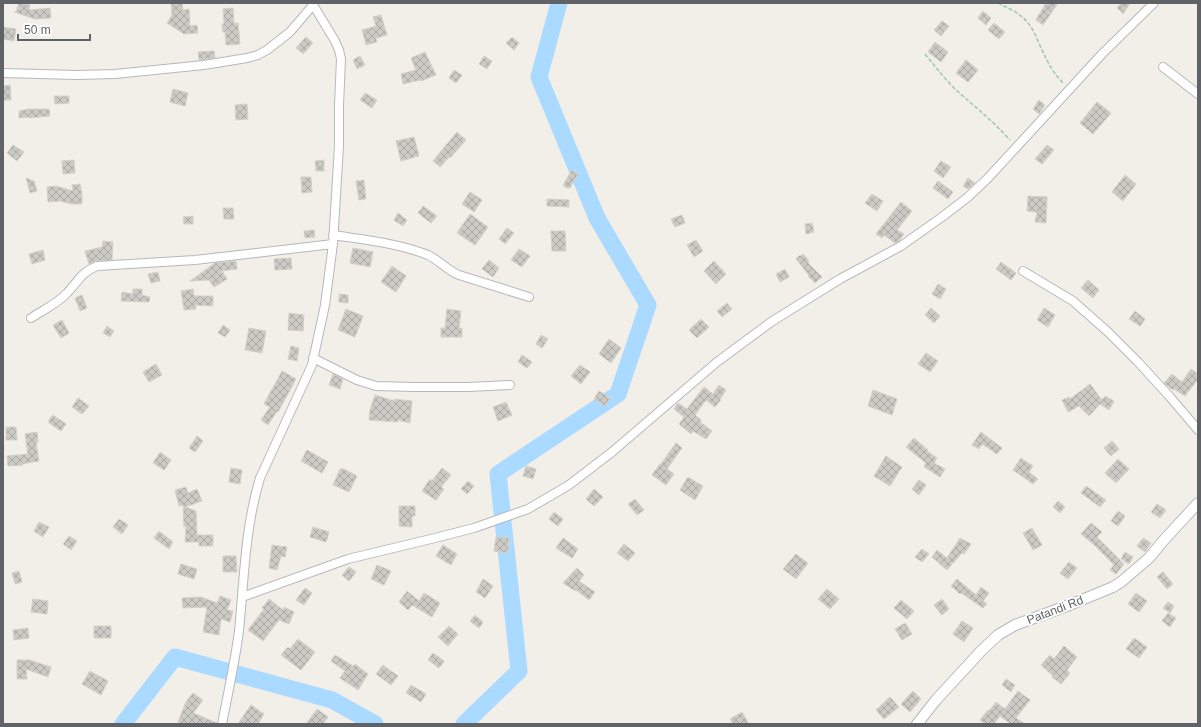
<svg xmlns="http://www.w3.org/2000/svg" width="1201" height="727" font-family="Helvetica,sans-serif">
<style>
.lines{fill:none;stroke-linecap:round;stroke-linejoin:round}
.river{stroke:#aadaff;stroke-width:17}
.building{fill:url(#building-cross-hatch);stroke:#d6d1c6}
.minor-casing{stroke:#b5b8bc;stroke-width:10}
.tertiary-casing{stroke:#b5b8bc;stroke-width:12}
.path{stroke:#9cc7a9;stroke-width:1.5;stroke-dasharray:4 2;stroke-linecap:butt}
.minor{stroke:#fff;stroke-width:8}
.tertiary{stroke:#fff;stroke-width:10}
.labels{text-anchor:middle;stroke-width:3.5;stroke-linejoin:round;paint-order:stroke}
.street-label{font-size:12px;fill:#5f6368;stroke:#fff}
</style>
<defs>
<pattern id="building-cross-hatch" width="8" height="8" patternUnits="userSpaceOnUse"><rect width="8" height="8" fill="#cccac5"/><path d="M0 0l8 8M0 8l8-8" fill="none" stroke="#a9a8a4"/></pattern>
</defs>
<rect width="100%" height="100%" fill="#f1efe8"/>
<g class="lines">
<!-- river -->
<path class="river" d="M123,724L175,657L332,700L375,724
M464,724L519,671L498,474L618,394L648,305L597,218L539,77L559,3"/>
</g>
<!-- building -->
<path class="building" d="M19,3H23L30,5L29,10L50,8L51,18L35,19L14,12H16Z
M171,3H182L183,10L189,9L190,26L197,25L198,33L184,34L167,23L172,15Z
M1046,3H1058L1043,25L1036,20Z
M1121,3H1130L1123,14L1117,8Z
M233,8L234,23H238L240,44L226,45L225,32H223L222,24H224L223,9Z
M983,11L991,18L986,25L978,18Z
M381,15L387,35L376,38L377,42L366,45L362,30L376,26L373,17Z
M942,21L949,26L941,36L934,30Z
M994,23L1005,32L999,39L988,30Z
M3,27L16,29L14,41L3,39Z
M306,37L313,43L303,54L296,48Z
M512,37L519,43L514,50L506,43Z
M935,42L948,52L941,62L928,52Z
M214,51L215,58L199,60L198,52Z
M425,52L436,75L421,81L420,80L403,84L401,74L416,70L411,58Z
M360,56L365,65L357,69L353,60Z
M484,56L492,61L487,69L479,64Z
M966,60L978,70L968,82L956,73Z
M454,70L462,75L456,83L449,78Z
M10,85L11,100H3V86Z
M173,89L188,93L185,106L170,102Z
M365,93L377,100L372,108L360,100Z
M54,96H69V103L55,104Z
M1039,100L1045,105L1039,114L1033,109Z
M1097,102L1111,113L1093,134L1080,123Z
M247,104L248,119L236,120L235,105Z
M28,109H49L50,116L29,118V117L19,118V111Z
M457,132L466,140L450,158L449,157L440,167L433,161Z
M414,137L419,156L401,161L396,141Z
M13,145L24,152L17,161L7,153Z
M1047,145L1054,150L1042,164L1035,159Z
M74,160L75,173L63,174L62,161Z
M324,160V171H316L315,161Z
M941,161L951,167L943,178L934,171Z
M572,170L578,174L570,188H567L563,185Z
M1125,175L1136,184L1123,201L1112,192Z
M301,177H311L312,192L302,193Z
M26,178L34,181L37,191L30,193Z
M968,178L975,183L968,189L963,186Z
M364,180L366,199L359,200L356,181Z
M938,181L953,192L948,199L933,188Z
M80,184L82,195V204H72L60,201L48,202L47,187L56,186L73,191L72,185Z
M470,192L482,200L474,212L462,204Z
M872,194L883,201L877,211L865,203Z
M1028,196L1047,197L1046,223L1035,222L1037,212L1027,211Z
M547,199L569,200V207L547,206Z
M901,202L912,211L897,230L904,234L899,241L895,243L884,235L882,238L876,234Z
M423,206L437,216L431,223L418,213Z
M223,208H233L234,219H224Z
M398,213L407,220L403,226L394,220Z
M470,214L488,227L475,245L457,233Z
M682,215L685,223L675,227L671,219Z
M193,216V224H184L183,217Z
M812,223L814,232L806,234L805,224Z
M507,228L514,233L505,244L499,239Z
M314,230L315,237L305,238L304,231Z
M551,231H565L566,251H552Z
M696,240L703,251L694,257L687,245Z
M103,241L113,242L112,260L96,261L89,264L85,251L102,247Z
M353,248L373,252L370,267L350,263Z
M519,249L530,256L522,267L511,260Z
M43,250L45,260L32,264L29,254Z
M803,254L809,261L808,263L822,277L815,283L808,276L809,275L796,259L800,255L801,256Z
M291,258L292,269L275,270L274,259Z
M489,260L499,268L493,277L482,269Z
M236,261L237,269L222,271L227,279L214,287L209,280L190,281L215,263Z
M714,261L726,274L716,284L704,271Z
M1001,262L1016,273L1011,280L996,269Z
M392,266L406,276L396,292L381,282Z
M785,269L789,277L780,282L776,274Z
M158,272L160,281L151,283L148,274Z
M1088,280L1099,290L1093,298L1081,288Z
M938,284L946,289L940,299L932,294Z
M133,289H142V295L150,297L149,302L121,301L122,292L133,294Z
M193,289L194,296H213V306L195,305L196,309L184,310L181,291Z
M339,294L348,295V303L339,302Z
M82,295L87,308L80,311L75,298Z
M727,303L732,309L722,317L717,311Z
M931,308L940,316L934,323L925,315Z
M1044,308L1055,315L1048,327L1037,320Z
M346,309L363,316L355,337L338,330Z
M447,309L461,311L459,328H462V337H441V328H445Z
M1135,311L1145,319L1140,326L1129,319Z
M289,313L304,315L303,331L288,330Z
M701,319L709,327L697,338L689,330Z
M62,320L69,333L61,338L53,325Z
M223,325L230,330L225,337L218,333Z
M107,326L114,331L110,337L103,333Z
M249,328L266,331L262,353L245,350Z
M541,335L548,339L542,348L536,344Z
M609,339L621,348L611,363L599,354Z
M291,346L299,348L297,361L288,359Z
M926,353L938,361L930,372L918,364Z
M522,355L532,362L527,368L518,362Z
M156,364L162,375L149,382L143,372Z
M580,365L590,372L581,384L571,376Z
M1191,369L1198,374V379L1185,396L1174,389L1173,390L1164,383L1172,374L1182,382Z
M282,371L296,379L278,412L277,411L268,425L261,420L270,407L264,404Z
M333,374L343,379L340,389L329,385Z
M1090,384L1102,400L1105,396L1114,401L1109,410L1100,404L1089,416L1079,406L1068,412L1062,400L1069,397L1070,399Z
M719,385L726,390L720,399L721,400L715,407L706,400L695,415L701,420L700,422L712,431L706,439L693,431L691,434L679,424L684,417L674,409L678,403L687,409L704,387L713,394Z
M873,390L897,399L892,415L868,406Z
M599,391L610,398L605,406L594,399Z
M375,395L394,401V399L412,401L410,423L398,420V422L369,420L370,410Z
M78,398L89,406L82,414L72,407Z
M506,402L512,415L498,421L493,407Z
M53,415L66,424L61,431L49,423V420Z
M6,427H16L17,440H6Z
M37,432L38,442L36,443L39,461L22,464L23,465L8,466L7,456L28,454L25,434Z
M981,432L1002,448L997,454L982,444L979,449L972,445Z
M197,436L203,441L195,452L189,448Z
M914,438L928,450L927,451L937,458L934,463L945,469L940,477L927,469L924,466L926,463L906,447Z
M1112,441L1119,449L1111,456L1104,448Z
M676,443L682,448L667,469L674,474L666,485L652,475L660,464H661Z
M307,450L328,462L322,473L301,461Z
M160,452L171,460L164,470L153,463Z
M886,456L902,467L890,486L874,476Z
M1021,458L1033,466L1029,472L1038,479L1033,484L1013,470Z
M1118,459L1129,469L1116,483L1105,473Z
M526,466L536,469L533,479L523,476Z
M231,468L242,470L240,484L229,482Z
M442,468L451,475L441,487L444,489L436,500L422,491L430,479L432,481Z
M340,469H344L357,476L349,492L333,485Z
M688,477L703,486L695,500L680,490Z
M919,480L926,485L919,495L912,489Z
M468,481L474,486L467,494L461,489Z
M1086,486L1106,500L1100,507L1081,493Z
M186,487L188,493L197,489L202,501L185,507L196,511L197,535H213V546H199V542H185L186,525L184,527L183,505L179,506L175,490Z
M594,489L603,497L594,506L586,499Z
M635,499L644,510L637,515L628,504Z
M1058,501L1065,507L1060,513L1053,507Z
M1157,504L1166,510L1160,518L1151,512Z
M399,506H415V516H412V527L399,526Z
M1118,511L1125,516L1118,526L1111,521Z
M554,512L563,519L558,526L549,519Z
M119,519L128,525L122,534L113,527Z
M39,522L49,527L43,537L34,531Z
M1091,523L1102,532L1097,537L1124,564L1116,574L1110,570L1114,565L1092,543L1081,534Z
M313,527L329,532L326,542L310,537Z
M1032,528L1042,545L1033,550L1023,533Z
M159,531L173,542L169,549L154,538Z
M69,536L77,541L71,550L63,544Z
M496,537L509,538L508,553L494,551Z
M563,538L578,549L572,558L556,548Z
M960,538L971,544L964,554L962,553L947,570L932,557L937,550L947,558Z
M1143,538L1151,543L1145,552L1137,546Z
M624,544L635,553L628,561L617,553Z
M272,545L287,547L285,557L281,556L277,570L269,568Z
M443,545L457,554L451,565L436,556Z
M922,549L929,554L922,562L915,557Z
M1125,552L1133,557L1129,564L1121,559Z
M796,554L808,563L796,579L783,569Z
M223,556H236L237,572H223Z
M1069,562L1077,568L1068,579L1060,573Z
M181,564L197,569L194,579L178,574Z
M377,565L391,571L384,585L371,579Z
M349,567L356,572L349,581L342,575Z
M577,568L584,575L579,581L595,592L589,600L576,590L575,591L563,583Z
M19,571L22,582L15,584L12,573Z
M1163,572L1173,584L1167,589L1157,577Z
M483,579L493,586L485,598L476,592Z
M957,579L976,595L981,587L989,593L983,601L987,604L983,608L961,593L960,594L951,586Z
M305,588L312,593L304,605L296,600Z
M827,589L839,599L830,609L818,599Z
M407,591L419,601L424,593L440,603L432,617L412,605L408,610L399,602Z
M1136,593L1147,601L1139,612L1128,604Z
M220,596L231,600L227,610L233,611L230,622L221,619L219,635L203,632L207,607L183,608L182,598L201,597L217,603Z
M33,599L48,601L47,614L31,612Z
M269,599L283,610L284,607L294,612L289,624L279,620L263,641L248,630L264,609L262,608Z
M942,599L949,609L942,615L934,605Z
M901,600L914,611L907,619L894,608Z
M1168,602L1174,606L1170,613L1163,608Z
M1168,613L1176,618L1170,627L1162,621Z
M475,615L483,622L479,628L470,621Z
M962,621L973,628L964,642L953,634Z
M905,623L912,634L902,640L895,629Z
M94,626H111V638H94Z
M449,626L458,634L448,646L438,637Z
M28,628L29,638L14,640L13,630Z
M1134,638L1147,647L1139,658L1126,649Z
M298,639L315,652L301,670L281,655L288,647L290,649Z
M1064,646L1077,657L1067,670L1070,673L1061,684L1052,677L1053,676L1041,665L1050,655L1054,659Z
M433,653L444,661L439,668L428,660Z
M335,655L353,666L355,664L368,674L358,690L340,678L345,671L331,661Z
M17,660H30L51,667L48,677L26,669L27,679H17Z
M383,665L398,676L391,685L376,674Z
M90,671L108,681L101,695L82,684Z
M1006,679L1015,685L1011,692L1002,685Z
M411,685L426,694L421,702L406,693Z
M913,691L921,699L910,712L901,704Z
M1018,691L1030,700L1016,718L1025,724H1011L1000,716L994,724H985L980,720L988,710L989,711L996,702L1005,709Z
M193,693L203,700L193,713L217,723V724H182L178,722L186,702Z
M890,697L899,707L884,719L876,710Z
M251,705L264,714L258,724H238Z
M317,709L328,717L323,724H306Z
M742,712L749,724H733L730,719Z"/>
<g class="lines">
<defs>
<path id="minor" d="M1163,67L1198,94
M3,73L77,75L115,74L204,65L247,58L258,55L267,50L290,32L313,5
M333,235C365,240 398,243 428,255C439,260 448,271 459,275L529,297
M1023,271L1073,301L1108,332L1138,362L1170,397L1198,430
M31,318C43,310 57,304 67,293C79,281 80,273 97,266L195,260L333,244
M313,358L357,380L376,386L414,387H468L510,385
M242,597L348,559L431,539L474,528L528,509L569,485L612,452L717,362L771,322L840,279L901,246L942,217L968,197L988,178L1102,54L1154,3
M222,724C228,693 235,662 239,631C244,580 245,527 260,478L312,365L325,305L333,244L339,146V105L341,59L339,50L335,41L312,3"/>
<path id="tertiary" d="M917,724L936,700L981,651L998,635L1015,625L1072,604L1113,587L1121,582L1149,558L1163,541L1198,503"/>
</defs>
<!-- minor casing -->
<use href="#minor" class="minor-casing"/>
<!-- tertiary casing -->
<use href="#tertiary" class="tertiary-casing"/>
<!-- path -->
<path class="path" d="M998,3C1008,8 1020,13 1027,22C1032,27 1035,34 1038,41C1045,57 1051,71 1064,84
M925,54C935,66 944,78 955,89C974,106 993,121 1010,140"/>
<!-- minor -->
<use href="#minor" class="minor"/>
<!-- tertiary -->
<use href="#tertiary" class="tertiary"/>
</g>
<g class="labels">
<!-- street labels -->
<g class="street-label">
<text transform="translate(1055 610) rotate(-21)" y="4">Patandi Rd</text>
</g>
</g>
<!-- border -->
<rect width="1201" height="727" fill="none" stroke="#5f6368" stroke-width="8"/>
<!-- scale -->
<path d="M18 34v6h72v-6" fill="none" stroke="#5f6368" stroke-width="2"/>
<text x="24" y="34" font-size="12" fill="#5f6368" stroke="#ffffff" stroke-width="3" paint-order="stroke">50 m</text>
</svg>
